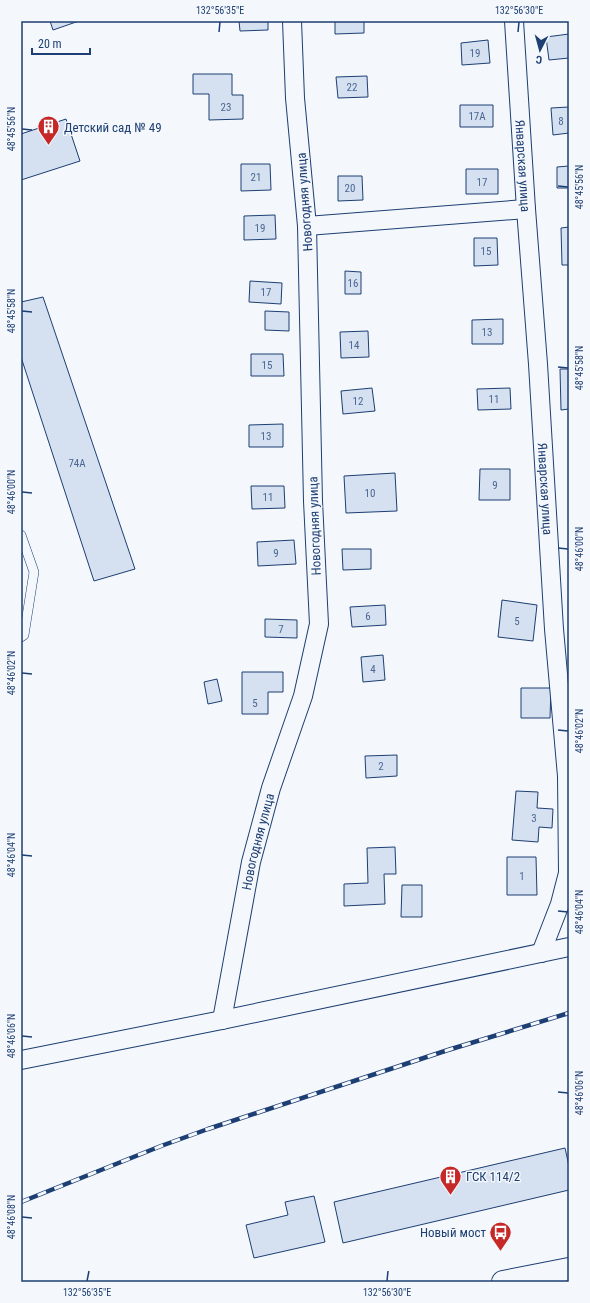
<svg xmlns="http://www.w3.org/2000/svg" width="590" height="1303" font-family="'Roboto Condensed',sans-serif">
<style>
.building{fill:#d5e0f0;stroke:#1d3f73}
.lines{fill:none;stroke-linecap:round;stroke-linejoin:round}
.service-casing{stroke:#1d3f73;stroke-width:10}
.minor-casing{stroke:#1d3f73;stroke-width:20}
.primary-casing{stroke:#1d3f73;stroke-width:24}
.service{stroke:#f4f7fb;stroke-width:9}
.minor{stroke:#f4f7fb;stroke-width:18}
.primary{stroke:#f4f7fb;stroke-width:22}
.rail-casing{stroke:#1d3f73;stroke-width:4.5}
.rail{stroke:#f4f7fb;stroke-width:3;stroke-dasharray:9;stroke-linecap:butt}
.ticks{fill:none;stroke:#1d3f73;stroke-width:1.5}
.labels{text-anchor:middle;stroke-width:3;stroke-linejoin:round;paint-order:stroke}
.number-label{font-size:11px;fill:#4b6792}
.poi-label{font-size:13px;fill:#1d3f73;stroke:#f4f7fb;text-anchor:start}
.street-label{font-size:13px;fill:#1d3f73;stroke:#f4f7fb}
.neatline{fill:none;stroke:#1d3f73;stroke-width:1.5}
.ticks-label{font-size:10px;text-anchor:middle;fill:#1d3f73}
</style>
<rect width="100%" height="100%" fill="#f4f7fb"/>
<!-- building -->
<path class="building" d="M50,21H79L53,30Z
M239,21H268V30L240,31Z
M335,21H364V33L335,34Z
M569,34V58L549,60L546,37Z
M488,40L490,63L462,65L461,43Z
M193,74H232V95H243V119L209,120V94H193Z
M367,76L368,97L338,98L336,77Z
M460,105H493V127H460Z
M569,107V133L553,135L551,108Z
M66,119L80,161L21,180V134Z
M241,164H270L271,190L241,191Z
M569,166V188H557V167Z
M466,169H498V194H466Z
M338,176H362L363,200L338,201Z
M275,215L276,239L244,240V216Z
M569,227V265H562L561,228Z
M474,238H497L498,265L474,266Z
M345,271L361,272V294H345Z
M250,281L282,283L281,304L249,302Z
M43,297L135,569L94,581L21,357V302Z
M265,311L289,312V331L265,330Z
M503,319V344H472V320Z
M368,331L369,357L341,358L340,332Z
M251,354H283L284,376H251Z
M560,369H569V409L561,410Z
M372,388L375,411L343,414L341,391Z
M510,388L511,409L478,410L477,389Z
M283,424V447H249V425Z
M480,469H510V500H479Z
M395,473L397,511L346,513L344,476Z
M251,486H284L285,508L252,509Z
M294,540L296,564L258,566L257,542Z
M342,549H371V569L343,570Z
M502,600L537,605L533,641L498,637Z
M385,605L386,625L352,627L350,607Z
M265,619L297,620V638L265,637Z
M383,655L385,680L363,682L361,657Z
M242,672H283V692H268V714H242Z
M217,679L222,701L208,704L204,682Z
M521,688H551L550,718H521Z
M397,755V776L366,778L365,756Z
M516,791L538,792L537,808L553,809L552,828L539,827L538,842L512,840Z
M395,847L396,874H384L385,904L344,906V884L368,883L367,848Z
M507,857H536L537,895H507Z
M402,885H422V917H401Z
M565,1148L569,1166V1190L343,1243L334,1202Z
M314,1196L325,1242L254,1258L246,1225L288,1215L285,1202Z"/>
<g class="lines">
<defs>
<path id="service" d="M21,535L34,572L24,635L21,637"/>
<g id="minor">
<path id="s1" d="M514,21L526,209L538,364L554,629L567,776L568,873L560,904L541,953"/>
<path d="M307,226L526,209"/>
<path id="s2" d="M222,1020L251,862L271,788L303,696L319,624L313,501L307,226L295,98L292,21"/>
<path d="M21,1060L222,1020L569,947"/>
</g>
<path id="primary" d="M503,1282L569,1269"/>
</defs>
<!-- service casing -->
<use href="#service" class="service-casing"/>
<!-- minor casing -->
<use href="#minor" class="minor-casing"/>
<!-- primary casing -->
<use href="#primary" class="primary-casing"/>
<!-- service -->
<use href="#service" class="service"/>
<!-- minor -->
<use href="#minor" class="minor"/>
<!-- primary -->
<use href="#primary" class="primary"/>
<defs>
<path id="rail" d="M21,1202L161,1146L208,1129L448,1050L569,1013"/>
</defs>
<!-- rail casing -->
<use href="#rail" class="rail-casing"/>
<!-- rail -->
<use href="#rail" class="rail"/>
</g>
<!-- ticks -->
<path class="ticks" d="M219,32L220,22M518,32L519,22M22,129L32,130M558,186L568,187M22,311L32,312M558,367L568,368M22,492L32,493M558,548L568,549M22,673L32,674M558,730L568,731M22,855L32,856M558,911L568,912M22,1036L32,1037M558,1092L568,1093M22,1217L32,1218M87,1281L89,1271M387,1281L388,1271"/>
<!-- icons -->
<defs>
<symbol id="building-pin" viewBox="-11 -11 22 30"><path d="M0 17L-7.5 6A9.5 9.5 0 1 1 7.5 6Z" fill="#c62828" stroke="#f4f7fb"/><path d="M-4-6H4V6H1V3H-1V6H-4ZM-2.5-4.3h1.7v1.8h-1.7ZM.8-4.3h1.7v1.8H.8ZM-2.5-1h1.7V.8h-1.7ZM.8-1h1.7V.8H.8Z" fill="#fff"/></symbol>
<symbol id="bus-pin" viewBox="-11 -11 22 30"><path d="M0 17L-7.5 6A9.5 9.5 0 1 1 7.5 6Z" fill="#c62828" stroke="#f4f7fb"/><path d="M-5-6H5V4H4V6H2V4H-2V6H-4V4H-5ZM-3.5-4V0h7V-4ZM-3.5 1.2v1.5H-2V1.2ZM2 1.2v1.5H3.5V1.2Z" fill="#fff"/></symbol>
</defs>
<g fill-rule="evenodd">
<use href="#building-pin" x="36" y="114" width="25" height="34"/>
<use href="#building-pin" x="438" y="1164" width="25" height="34"/>
<use href="#bus-pin" x="488" y="1220" width="25" height="34"/>
</g>
<g class="labels">
<!-- number labels -->
<g class="number-label">
<text x="475" y="57">19</text>
<text x="352" y="91">22</text>
<text x="226" y="111">23</text>
<text x="477" y="120">17А</text>
<text x="561" y="125">8</text>
<text x="256" y="181">21</text>
<text x="482" y="186">17</text>
<text x="350" y="192">20</text>
<text x="260" y="232">19</text>
<text x="486" y="255">15</text>
<text x="353" y="287">16</text>
<text x="266" y="296">17</text>
<text x="487" y="336">13</text>
<text x="354" y="349">14</text>
<text x="267" y="369">15</text>
<text x="494" y="403">11</text>
<text x="358" y="405">12</text>
<text x="266" y="440">13</text>
<text x="77" y="467">74А</text>
<text x="495" y="489">9</text>
<text x="370" y="497">10</text>
<text x="268" y="501">11</text>
<text x="276" y="557">9</text>
<text x="368" y="620">6</text>
<text x="517" y="625">5</text>
<text x="281" y="633">7</text>
<text x="373" y="673">4</text>
<text x="255" y="707">5</text>
<text x="381" y="770">2</text>
<text x="534" y="822">3</text>
<text x="522" y="880">1</text>
</g>
<!-- poi labels -->
<g class="poi-label">
<text x="64" y="132">Детский сад № 49</text>
<text x="466" y="1181">ГСК 114/2</text>
<text x="486" y="1237" text-anchor="end">Новый мост</text>
</g>
<!-- street labels -->
<g class="street-label">
<text dy="5" stroke="none"><textPath href="#s1" startOffset="145">Январская улица</textPath></text>
<text transform="translate(304 202) rotate(-94)" y="5">Новогодняя улица</text>
<text dy="5" stroke="none"><textPath href="#s1" startOffset="469">Январская улица</textPath></text>
<text transform="translate(314 526) rotate(-92)" y="5">Новогодняя улица</text>
<text dy="5" stroke="none"><textPath href="#s2" startOffset="182">Новогодняя улица</textPath></text>
</g>
</g>
<!-- border -->
<rect width="590" height="1303" fill="none" stroke="#f4f7fb" stroke-width="44"/>
<!-- north arrow -->
<g transform="translate(540 50) rotate(186)" stroke="#f4f7fb" stroke-width="3" paint-order="stroke">
<path d="M0-3L7 15L0 10L-7 15Z" fill="#1d3f73"/>
<text y="-6" font-size="11" font-weight="bold" text-anchor="middle" fill="#1d3f73">С</text>
</g>
<!-- scale -->
<path d="M32 48v6h58v-6" fill="none" stroke="#1d3f73" stroke-width="2"/>
<text x="38" y="48" font-size="12" fill="#1d3f73" stroke="#f4f7fb" stroke-width="3" paint-order="stroke">20 m</text>
<rect x="22" y="22" width="546" height="1259" class="neatline"/>
<g class="ticks-label">
<text x="220" y="14">132°56'35"E</text>
<text x="519" y="14">132°56'30"E</text>
<text transform="translate(11 129) rotate(-90)" y="4">48°45'56"N</text>
<text transform="translate(579 187) rotate(-90)" y="4">48°45'56"N</text>
<text transform="translate(11 311) rotate(-90)" y="4">48°45'58"N</text>
<text transform="translate(579 368) rotate(-90)" y="4">48°45'58"N</text>
<text transform="translate(11 492) rotate(-90)" y="4">48°46'00"N</text>
<text transform="translate(579 549) rotate(-90)" y="4">48°46'00"N</text>
<text transform="translate(11 673) rotate(-90)" y="4">48°46'02"N</text>
<text transform="translate(579 731) rotate(-90)" y="4">48°46'02"N</text>
<text transform="translate(11 855) rotate(-90)" y="4">48°46'04"N</text>
<text transform="translate(579 912) rotate(-90)" y="4">48°46'04"N</text>
<text transform="translate(11 1036) rotate(-90)" y="4">48°46'06"N</text>
<text transform="translate(579 1093) rotate(-90)" y="4">48°46'06"N</text>
<text transform="translate(11 1217) rotate(-90)" y="4">48°46'08"N</text>
<text x="87" y="1296">132°56'35"E</text>
<text x="387" y="1296">132°56'30"E</text>
</g>
</svg>
